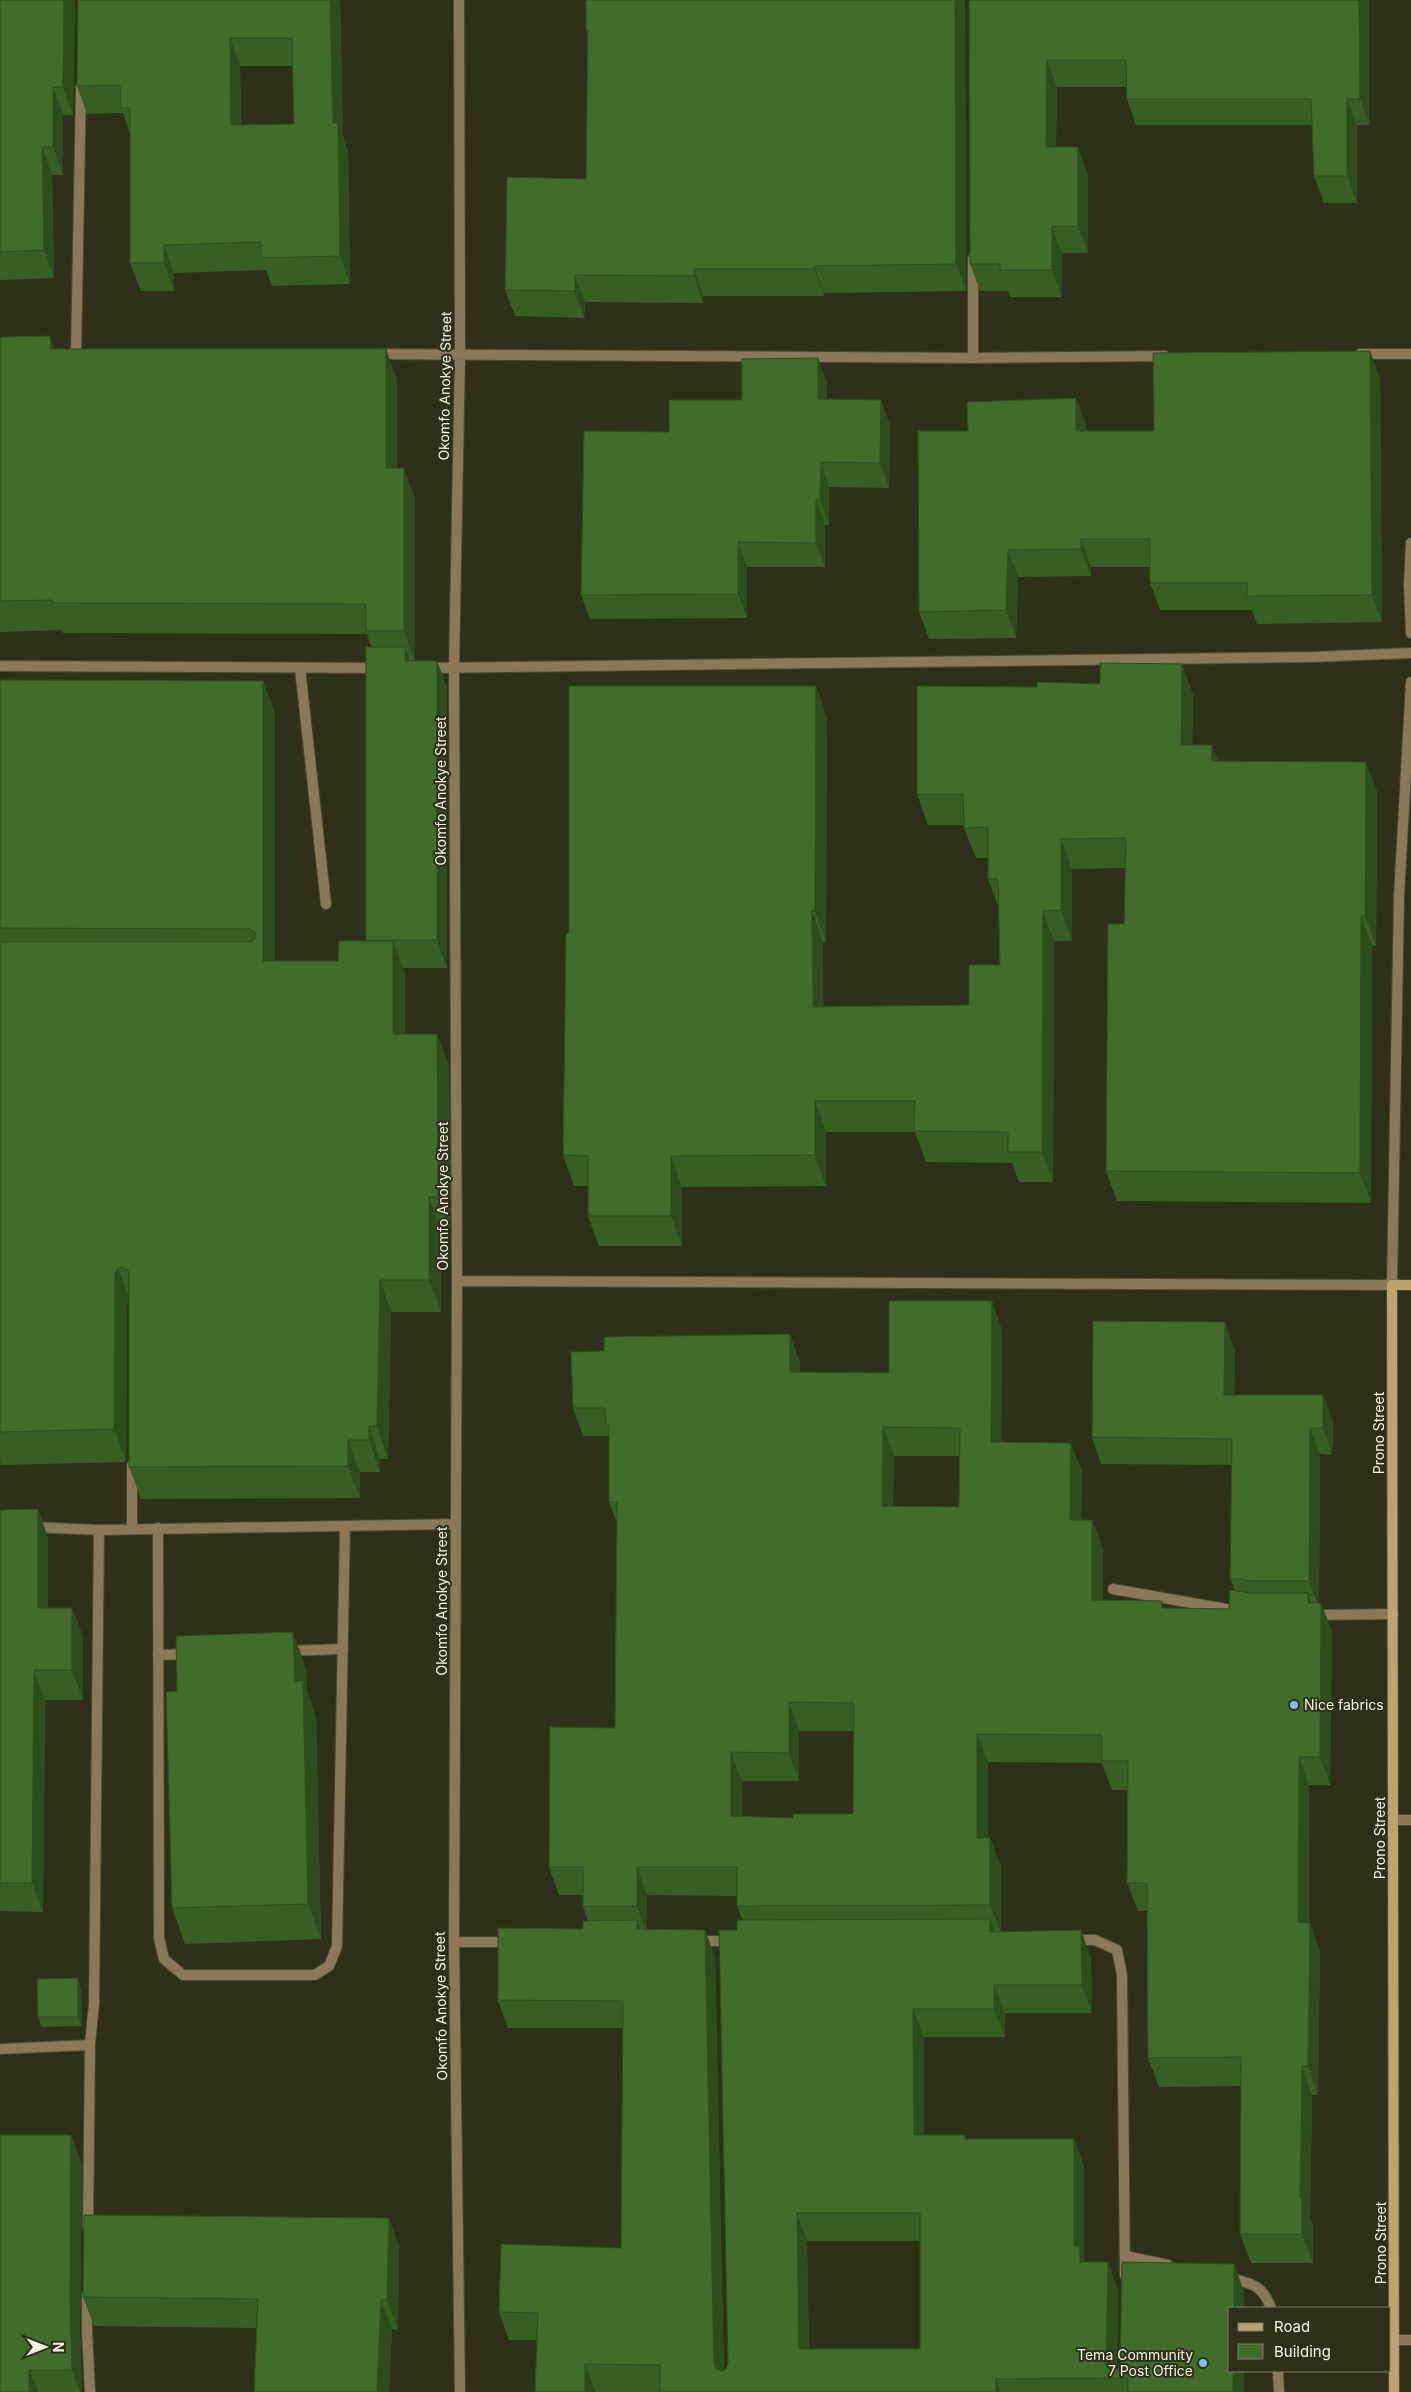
<svg xmlns="http://www.w3.org/2000/svg" width="1411" height="2392" font-family="Inter,sans-serif">
<style>
.lines{fill:none;stroke-linecap:round;stroke-linejoin:round}
.lane-casing{stroke:#4a4b36;stroke-width:12}
.street-casing{stroke:#4a4b36;stroke-width:12}
.secondary-casing{stroke:#4a4b36;stroke-width:12}
.lane{stroke:#8a7859;stroke-width:10}
.street{stroke:#8a7859;stroke-width:10}
.secondary{stroke:#bea26f;stroke-width:10}
.wall{fill:#375f24;fill-rule:evenodd}
.shaded-wall{fill:#2d4d1d}
.building{fill:#406e2a;stroke:#2d4d1d;fill-rule:evenodd}
.poi-dot{fill:#7bbef8;stroke:#2f3019;stroke-width:2}
.labels{text-anchor:middle;stroke-width:4;stroke-linejoin:round;paint-order:stroke}
.street-label{font-size:14px;fill:#f2f3e5;stroke:#2f3019}
.poi-label{font-size:14px;fill:#f2f3e5;stroke:#2f3019;text-anchor:start}
</style>
<rect width="100%" height="100%" fill="#2f3019"/>
<g class="lines">
<defs>
<path id="lane" d="M300,668L326,904
M158,1528L159,1938L164,1959L183,1975H315L329,1966L337,1946L345,1526
M1113,1589L1237,1611
M1314,1615L1393,1614
M286,1651L343,1649
M158,1655L189,1654
M1126,2256L1168,2265
M1229,2278C1251,2283 1263,2285 1271,2308
M1278,2371L1279,2392"/>
<path id="street" d="M459,0L460,354L454,668L457,1281L454,1942L460,2392
M973,259V358
M375,354L973,358L1165,356
M1360,354H1411
M76,356L81,87
M1411,543L1409,585L1411,633
M0,666L380,668
M427,668L1312,657L1411,653
M457,1281L1392,1285L1399,896L1411,682
M32,1527L99,1530L456,1524
M132,1529V1465
M1394,1820H1411
M1073,1940H1095L1117,1950L1122,1975L1125,2276
M698,1941H733
M454,1942H511
M0,2049L90,2045
M88,2228L90,2045L94,2003L99,1530
M87,2295V2331L90,2392
M1394,2340H1411"/>
<path id="secondary" d="M1394,2392L1392,1285H1411"/>
</defs>
<!-- lane casing -->
<use href="#lane" class="lane-casing"/>
<!-- street casing -->
<use href="#street" class="street-casing"/>
<!-- secondary casing -->
<use href="#secondary" class="secondary-casing"/>
<!-- lane -->
<use href="#lane" class="lane"/>
<!-- street -->
<use href="#street" class="street"/>
<!-- secondary -->
<use href="#secondary" class="secondary"/>
</g>
<!-- wall -->
<path class="wall" d="M0,0H75L73,115H63V175H52L54,278L0,280Z
M78,0H340L343,137L348,151L350,284L272,286L266,270L174,273V291H141L130,263V134L123,113L87,114L77,86ZM240,66H292L294,124L241,125Z
M586,0H965L966,291L824,293V296H703V303L585,302L584,318L515,316L505,290L586,179L588,37L586,30Z
M969,0H1369V125H1357V203H1324L1314,176L1312,125H1136L1127,99V87H1057L1056,147L1088,174V253H1062V297H1010L1008,291H980L970,264Z
M50,336L54,349L397,379V468L415,498V661H437L447,688V968H403L405,973V1034H437L449,1067L450,1229H441V1312H391L388,1459H380V1472H360V1498L141,1499L129,1467V1302L127,1306L126,1462L1,1465L0,1461V680L263,681L275,714V961H338L366,941L371,647L367,634L63,633L62,630L0,632V337Z
M1370,351L1380,379L1382,622L1257,624L1252,610H1160L1150,583V567H1091V576L1018,577L1016,638L929,639L919,612L968,431L1076,398L1086,425V431H1154Z
M818,358L827,383V400L890,425L889,488L829,487V525H825V567H747V618L590,619L581,595L669,432L742,400Z
M1182,664L1193,695L1192,745L1218,761L1366,762L1377,792L1376,946H1372L1371,1203L1117,1201L1106,1171L1124,924L1125,868L1072,869V941H1054L1053,1182H1019L1012,1163L926,1162L915,1132H826V1186L682,1187V1246H599L588,1216V1186H574L563,1155L569,933L827,717L826,942H823V1006L969,1005L1000,965L998,906L988,879V858H976L964,828V825H928L917,794L1037,687L1100,684Z
M1002,1330L1001,1442L1082,1471L1081,1520H1092L1103,1549V1600L1165,1608L1229,1609L1235,1591L1230,1578L1232,1465L1101,1464L1092,1437L1235,1349L1234,1395H1323L1333,1422L1332,1455L1320,1454L1319,1603H1321L1332,1632L1330,1785H1309V1923H1310L1320,1951L1318,2095H1312L1310,2219L1313,2226V2263H1251L1240,2234L1241,2086L1159,2087L1148,2058V1911H1138L1127,1883L1128,1790H1112L1102,1763L988,1762V1838H990L1001,1867V1931L1091,1958L1092,2013H1005V2037H924V2135L966,2139H1074L1084,2166V2259L1085,2262H1108L1118,2290L1117,2370L1234,2264L1244,2292V2308H1230L1244,2371V2392H596L537,2340H509L499,2312L621,2248L623,2028H508L498,2000L583,1929L588,1921L583,1906V1895H559L549,1867L615,1728L617,1523L609,1502V1436H583L573,1408L604,1351L790,1334L800,1363V1372L889,1373ZM894,1456H960L959,1507L893,1506ZM799,1731H854L853,1814L793,1818L742,1817V1781H799ZM647,1895L737,1896V1906L742,1920L737,1930L728,2364L725,2370H724L715,1957L705,1930L647,1929ZM807,2241H920V2349H809Z
M38,1509L48,1538V1608H72L83,1637V1700H45L43,1912L0,1911V1510Z
M306,1668L307,1691L316,1717L321,1939L185,1944L172,1908L177,1691Z
M81,1988L82,2026L41,2027L38,2017Z
M82,2164L80,2331L82,2392H0Z
M389,2218L399,2247L398,2330L392,2329L389,2392H254L257,2328L94,2326L83,2297Z"/>
<!-- shaded-wall -->
<path class="shaded-wall" d="M64,0H75L73,115L63,87Z
M330,0H340L343,137L348,151L350,284L340,256L333,123Z
M955,0H965L966,291L956,264Z
M1359,0H1369V125L1360,99Z
M230,38L240,66L242,153L231,125Z
M1047,60L1057,87L1055,174L1046,147Z
M53,87L63,115V175L53,147Z
M1347,99L1357,125V203L1347,176Z
M42,147L52,175L54,278L44,250Z
M1078,147L1088,174V253L1078,226Z
M1052,226L1062,253V297L1052,270Z
M164,245L174,273V291L164,263Z
M814,266L824,293V296L814,269Z
M694,269L703,296V303L694,276Z
M575,275L585,302L584,318L575,291Z
M50,336L61,366L51,349Z
M386,349L397,379V498L386,468Z
M1370,351L1380,379L1382,622L1372,595Z
M818,358L827,383V424L818,399Z
M1076,398L1086,425V458L1076,431Z
M881,400L890,425L889,488L880,463Z
M821,462L829,487V525L820,500Z
M404,468L415,498V661L404,631Z
M816,500L825,525V567L816,543Z
M1081,539L1091,567V576L1081,549Z
M738,542L747,567V618L738,594Z
M1008,550L1018,577L1016,638L1006,610Z
M405,647L415,675L405,661Z
M437,661L447,688V968L437,940Z
M1182,664L1193,695L1192,775L1181,745Z
M263,681L275,714V993L263,961Z
M816,686L827,717L826,942L815,911Z
M1212,745L1224,776L1212,761Z
M1366,762L1377,792L1376,946L1365,916Z
M1061,839L1072,869V941L1061,910Z
M812,911L823,942L824,1037L813,1007Z
M1043,911L1054,941L1053,1182L1042,1152Z
M1361,916L1372,946L1371,1203L1360,1173Z
M393,941L405,973V1067L393,1034Z
M437,1034L449,1067L450,1229L438,1197Z
M815,1101L826,1132V1186L815,1155Z
M671,1156L682,1187V1246L671,1216Z
M429,1197L441,1229V1312L429,1280Z
M118,1268L130,1300L127,1306L126,1462L114,1429L115,1274Z
M380,1280L391,1312L388,1459L377,1426Z
M992,1301L1002,1330L1001,1471L991,1442Z
M1225,1322L1235,1349L1234,1422L1224,1395Z
M790,1334L800,1363L801,1401L790,1372Z
M1323,1395L1333,1422L1332,1455L1323,1428Z
M369,1426L380,1459V1472L369,1440Z
M883,1427L894,1456L892,1534L882,1506Z
M1310,1428L1320,1454L1319,1608L1309,1581Z
M348,1440L360,1472V1498L348,1466Z
M1071,1443L1082,1471L1081,1548L1070,1520Z
M38,1509L48,1538V1637L38,1608Z
M1092,1520L1103,1549V1628L1092,1600Z
M1308,1593L1319,1621L1308,1603Z
M1321,1603L1332,1632L1330,1785L1320,1757Z
M72,1608L83,1637V1700L72,1670Z
M293,1632L306,1668L307,1691L316,1717L321,1939L308,1904L295,1681Z
M34,1670L45,1700L43,1912L32,1883Z
M789,1702L799,1731V1781L789,1753Z
M977,1734L988,1762V1867L977,1838Z
M731,1752L742,1781L741,1845L731,1816Z
M1299,1757L1309,1785L1308,1951L1298,1922Z
M990,1838L1001,1867V1933L990,1905Z
M637,1867L647,1895V1935L637,1906Z
M990,1919L1001,1947L990,1932Z
M637,1920L647,1948L637,1929Z
M1310,1923L1320,1951L1318,2095L1308,2066Z
M705,1930L715,1957L724,2392L714,2364Z
M1081,1930L1091,1958L1092,2013L1082,1985Z
M78,1978L81,1988L82,2026L78,2017Z
M994,1985L1005,2013V2037L994,2009Z
M913,2009L924,2037V2162L914,2135Z
M1302,2066L1312,2095L1310,2219L1313,2226V2263L1302,2234L1300,2197Z
M71,2135L82,2164L80,2331L82,2392H80L72,2370L70,2302Z
M1074,2139L1084,2166V2259L1090,2274V2290L1074,2246Z
M797,2213L807,2241L809,2377L799,2349Z
M389,2218L399,2247L398,2330L387,2300Z
M1108,2262L1118,2290L1116,2378H1111L1106,2364Z
M1234,2264L1244,2292V2308H1234Z
M381,2300L392,2329L389,2392H377Z
M585,2364L596,2392H585Z
M29,2370L38,2392H29Z
M1233,2371H1244V2392H1233Z
M996,2379L1001,2392H996Z"/>
<!-- building -->
<path class="building" d="M0,0H64L63,87H53V147H42L44,250L0,252Z
M78,0H330L333,123H338L340,256L261,258V242L164,245V263H130V108H121L120,85L77,86ZM230,38H292L294,124L231,125Z
M586,0H955L956,264L814,266V269H694V276L575,275V291L505,290L507,177L586,179L588,30H586Z
M969,0H1359L1360,99H1347V176H1314L1311,99H1127L1126,60H1047L1046,147H1078V226H1052V270H1000V264H970Z
M50,336L51,349H386V468H404V631H366V604L52,603V600L0,601V337Z
M1370,351L1372,595L1247,596V583H1150V539H1081V549L1008,550L1006,610L919,612L918,431H968L967,402L1076,398V431H1154L1153,353Z
M818,358V399L881,400L880,463L821,462L820,500H816V543L738,542V594L581,595L584,431L669,432V400H742V359Z
M366,647H405V661H437V940H366Z
M1100,663L1182,664L1181,745H1212V761L1366,762L1365,916H1361L1360,1173L1106,1171L1108,924H1124L1126,838L1061,839V910L1043,911L1042,1152H1008V1132L914,1131L915,1101H815V1155L671,1156V1216H588V1156L563,1155L566,933H569V686H816L815,911H812L813,1007L969,1005V965H1000L998,879H988V827L964,828L963,794H917V686L1037,687V682L1100,684Z
M0,680L263,681V961H338L339,941H393V1034H437L438,1197H429V1280H380L377,1426H369V1440H348V1466L129,1467V1274L128,1270L123,1267L118,1268L115,1274L114,1429L0,1432V942H249L253,941L256,936L255,932L249,929L0,928Z
M889,1301H992L991,1442L1071,1443L1070,1520H1092V1600L1162,1601V1608L1229,1609L1230,1590L1251,1593H1308V1603H1321L1320,1757H1299L1298,1922L1310,1923L1308,2066H1302L1300,2197H1302V2234H1240L1241,2057L1148,2058L1147,1883H1127L1128,1761H1102V1735L977,1734V1838H990V1905L737,1906V1867H637V1906H583V1867H549L550,1727L615,1728L617,1502H609V1425H606L605,1408H573L571,1352L604,1351V1337L790,1334V1372L889,1373ZM883,1427L960,1428L959,1507L882,1506ZM789,1702L854,1703L853,1814H793V1818L731,1816V1752L789,1753Z
M1093,1321L1225,1322L1224,1395H1323V1428H1310L1309,1581H1252L1230,1578L1232,1439L1092,1437Z
M38,1509V1608H72V1670H34L32,1883H0V1510Z
M293,1632L295,1681H303L308,1904L172,1908L166,1692L177,1691L176,1636Z
M990,1919V1932L1081,1930L1082,1985H994V2009H913L914,2135H965V2139H1074V2246H1080V2262H1108L1106,2364L1110,2370H1117L1120,2364L1122,2262L1234,2264V2308H1230V2371H1233V2392H1128V2378L996,2379V2392H660V2365L585,2364V2392H535L538,2313L499,2312L501,2244L621,2248L623,2001L498,2000V1928L583,1929V1921L637,1920V1929L705,1930L714,2364L715,2368L721,2371L725,2370L728,2364L719,1930H737V1920ZM797,2213H920V2349H799Z
M78,1978V2017H38L37,1979Z
M0,2135H71L70,2302L72,2370H29V2392H0Z
M84,2215L389,2218L387,2300H381L377,2392H254L258,2299L83,2297Z"/>
<!-- markers -->
<g class="poi-dot">
<circle cx="1294" cy="1705" r="5"/>
<circle cx="1203" cy="2363" r="5"/>
</g>
<g class="labels">
<!-- street labels -->
<g class="street-label">
<text transform="translate(445 386) rotate(-89)" y="5">Okomfo Anokye Street</text>
<text transform="translate(441 791) rotate(-90)" y="5">Okomfo Anokye Street</text>
<text transform="translate(443 1196) rotate(-90)" y="5">Okomfo Anokye Street</text>
<text transform="translate(1379 1433) rotate(-90)" y="5">Prono Street</text>
<text transform="translate(442 1601) rotate(-90)" y="5">Okomfo Anokye Street</text>
<text transform="translate(1380 1838) rotate(-90)" y="5">Prono Street</text>
<text transform="translate(441 2006) rotate(-91)" y="5">Okomfo Anokye Street</text>
<text transform="translate(1381 2243) rotate(-90)" y="5">Prono Street</text>
</g>
<!-- poi labels -->
<g class="poi-label">
<text x="1304" y="1710">Nice fabrics</text>
<text x="1193" y="2360" text-anchor="end">Tema Community<tspan x="1193" dy="16">7 Post Office</tspan></text>
</g>
</g>
<!-- legend -->
<rect x="1228" y="2307" width="162" height="65" fill="#2f3019" stroke="#7d7e6b"/>
<rect x="1238" y="2323" width="25" height="8" fill="#bea26f" stroke="#7d7e6b"/>
<text x="1274" y="2332" font-size="15" fill="#f2f3e5">Road</text>
<rect x="1238" y="2344" width="25" height="15" fill="#406e2a" stroke="#7d7e6b"/>
<text x="1274" y="2357" font-size="15" fill="#f2f3e5">Building</text>
<!-- north arrow -->
<g transform="translate(45 2347) rotate(90)" stroke="#2f3019" stroke-width="4" paint-order="stroke">
<path d="M0-4L9 19L0 12L-9 19Z" fill="#f2f3e5"/>
<text y="-8" font-size="14" font-weight="bold" text-anchor="middle" fill="#f2f3e5">N</text>
</g>
</svg>
